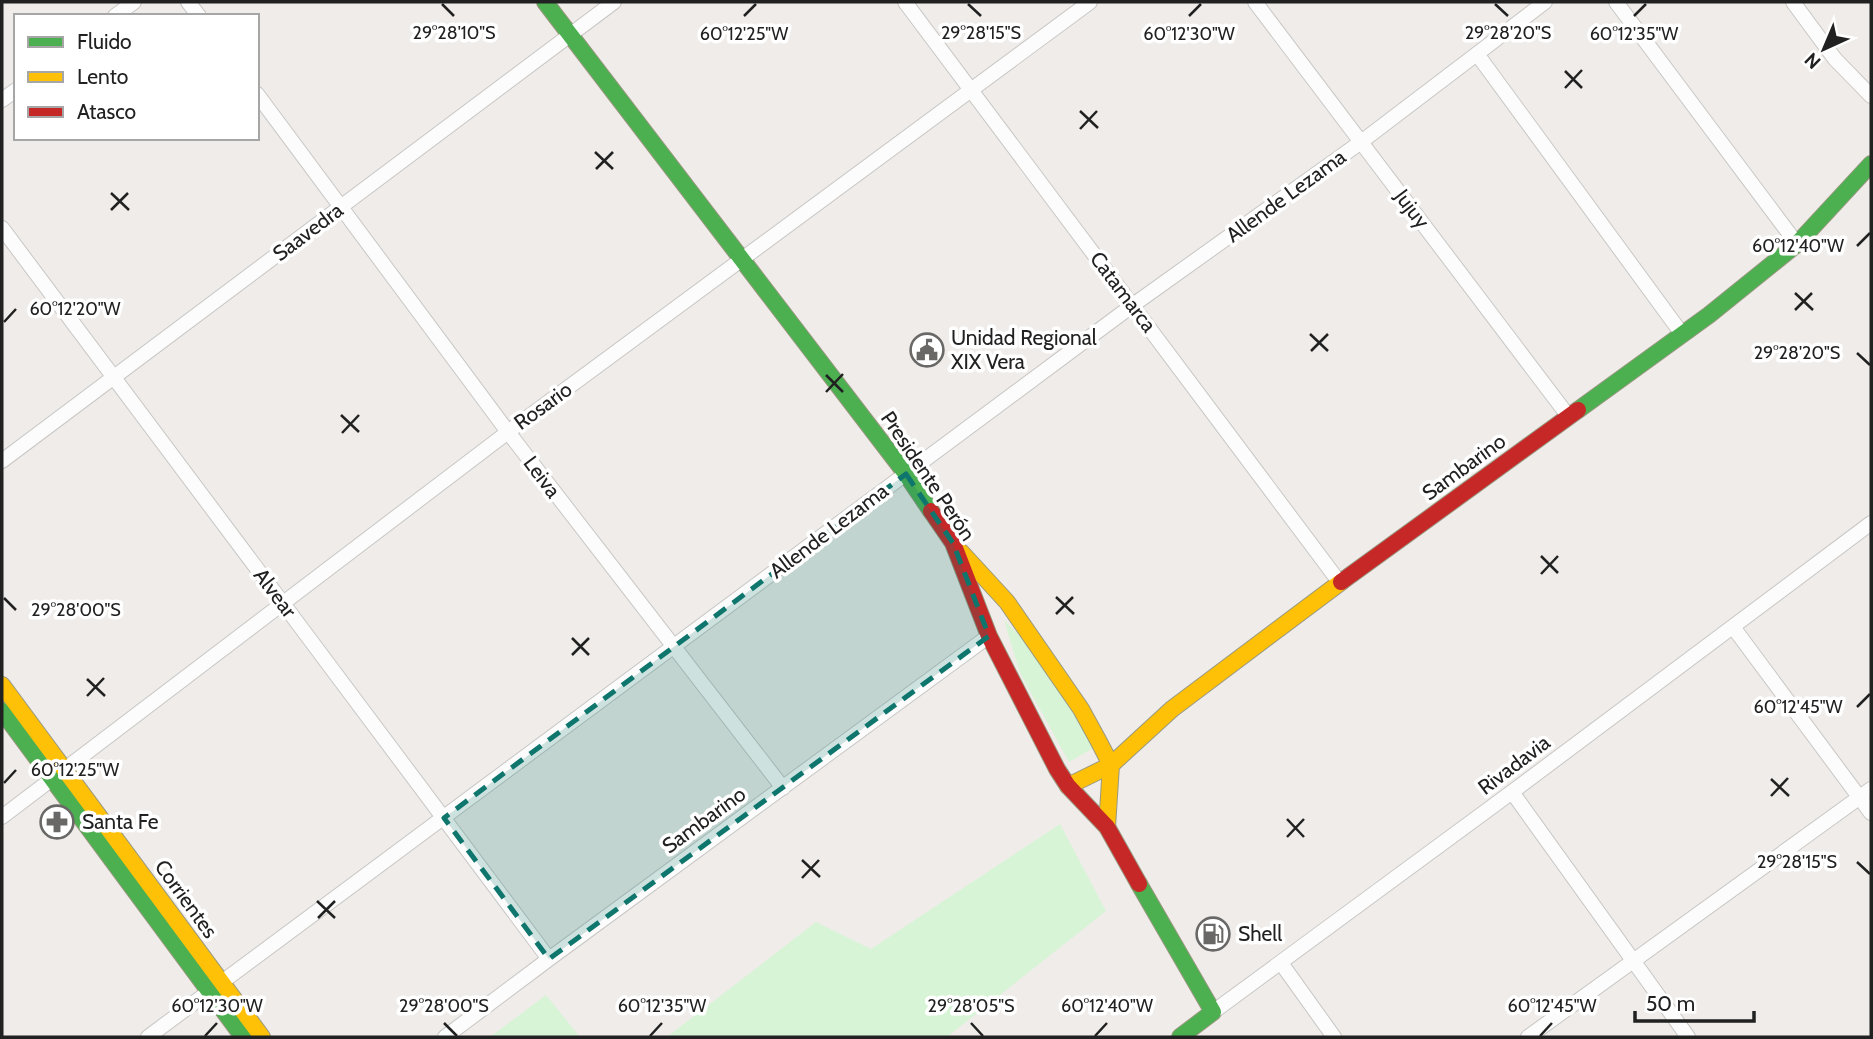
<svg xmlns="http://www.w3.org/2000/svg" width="1873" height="1039" font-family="Cabin,sans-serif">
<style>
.park{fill:#d8f4d6}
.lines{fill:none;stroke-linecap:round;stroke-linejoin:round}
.street-casing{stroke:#c8c7c5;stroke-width:16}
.fast-casing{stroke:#999880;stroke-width:18}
.slow-casing{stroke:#999880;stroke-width:18}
.jam-casing{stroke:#999880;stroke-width:18}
.street{stroke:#fdfcfc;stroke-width:14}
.fast{stroke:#4caf50;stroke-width:16}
.slow{stroke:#ffc107;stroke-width:16}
.jam{stroke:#c62828;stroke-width:16}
.marked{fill:#0f766e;fill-opacity:0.2;stroke:#0f766e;stroke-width:5;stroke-dasharray:14 9;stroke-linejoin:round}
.ticks{fill:none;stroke:#212121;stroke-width:2.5}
.labels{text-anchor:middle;stroke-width:7;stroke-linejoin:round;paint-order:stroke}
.street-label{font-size:21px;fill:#212121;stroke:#fff}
.poi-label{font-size:21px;fill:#212121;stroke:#fff;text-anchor:start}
.ticks-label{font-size:18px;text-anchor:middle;fill:#212121;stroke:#fff;stroke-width:7;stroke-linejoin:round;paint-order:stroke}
</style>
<rect width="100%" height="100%" fill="#efece9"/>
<!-- park -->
<path class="park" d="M1004,620L1031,647L1095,747L1069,762L1020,673Z
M1060,824L1106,911L947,1037H667L816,922L871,949Z
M546,995L580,1037H490Z"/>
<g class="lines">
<defs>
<path id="street" d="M188,2L199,16
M905,2L1340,583
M1255,2L1569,417
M1616,2L1797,244
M1793,2L1835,59L1871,96
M115,16L134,2
M1477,54L1682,334
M257,94L508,432L783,788
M2,100L16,90
M2,228L549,959
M2,461L614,2
M1733,627L1871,813
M1512,792L1688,1037
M2,817L508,432L1090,2
M1281,963L1334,1037
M1213,1012L1512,792L1871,523
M148,1037L1133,305L1361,142L1545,2
M445,1037L549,959L989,636
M1528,1037L1871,789"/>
<path id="fast" d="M545,2L906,474L931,511
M1578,410L1709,315L1797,244L1871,164
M2,711L243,1037
M1139,884L1213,1012L1180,1037"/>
<path id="slow" d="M961,552L1007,602L1081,709L1098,740L1111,765L1107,827
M2,685L262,1037
M1068,786L1111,765L1172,709L1341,582"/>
<path id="jam" d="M931,511L953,543L989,636L1057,769L1068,786L1107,827L1139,884
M1341,582L1578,410"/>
</defs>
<!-- street casing -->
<use href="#street" class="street-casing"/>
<!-- fast casing -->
<use href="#fast" class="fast-casing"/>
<!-- slow casing -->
<use href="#slow" class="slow-casing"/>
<!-- jam casing -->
<use href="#jam" class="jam-casing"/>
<!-- street -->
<use href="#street" class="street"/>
<!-- fast -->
<use href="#fast" class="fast"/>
<!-- slow -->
<use href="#slow" class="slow"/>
<!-- jam -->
<use href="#jam" class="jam"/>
</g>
<!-- marked area -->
<path class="marked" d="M906,474L953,543L989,636L549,959L444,818Z"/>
<!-- ticks -->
<path class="ticks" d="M442,4L454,16M968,4L981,16M1495,4L1508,16M744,16L756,4M1189,16L1201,4M1634,16L1646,4M1565,71L1582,88M1565,88L1582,70M1080,111L1098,128M1080,129L1097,111M595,152L613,169M596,169L613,152M111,193L129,210M111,210L128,193M1857,246L1870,233M1795,293L1813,310M1795,310L1812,293M4,322L16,309M1310,334L1328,351M1311,351L1328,334M1857,353L1870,365M826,375L843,392M826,392L843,374M341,415L359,432M342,433L359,415M1541,556L1558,573M1541,574L1558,556M1056,597L1074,614M4,598L16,610M1056,614L1073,597M572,638L589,655M572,655L589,638M87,679L105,696M87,696L104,678M1857,707L1870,694M1771,779L1789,796M4,783L16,770M1771,796L1788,778M1287,819L1304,837M1287,837L1304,819M802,860L820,877M1857,862L1870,874M802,878L819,860M317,901L335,918M318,918L335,901M444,1023L457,1036M971,1023L983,1036M205,1036L217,1023M650,1036L662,1023M1095,1036L1107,1023M1540,1036L1552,1023"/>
<!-- icons -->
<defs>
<symbol id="civic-ring" viewBox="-11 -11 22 22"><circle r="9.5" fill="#fff" stroke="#696867" stroke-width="1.5"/><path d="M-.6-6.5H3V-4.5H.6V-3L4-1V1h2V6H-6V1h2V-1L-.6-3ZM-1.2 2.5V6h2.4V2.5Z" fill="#696867"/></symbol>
<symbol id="pharmacy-ring" viewBox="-11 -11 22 22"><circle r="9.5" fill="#fff" stroke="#696867" stroke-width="1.5"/><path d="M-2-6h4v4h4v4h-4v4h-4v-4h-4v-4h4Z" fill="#696867"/></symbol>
<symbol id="fuel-ring" viewBox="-11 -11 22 22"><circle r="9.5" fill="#fff" stroke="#696867" stroke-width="1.5"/><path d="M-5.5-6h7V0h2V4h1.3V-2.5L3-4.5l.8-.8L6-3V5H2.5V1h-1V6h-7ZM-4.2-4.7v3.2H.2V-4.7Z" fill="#696867"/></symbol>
</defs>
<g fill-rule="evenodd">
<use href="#civic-ring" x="908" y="331" width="38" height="38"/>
<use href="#pharmacy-ring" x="38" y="803" width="38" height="38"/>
<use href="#fuel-ring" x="1194" y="915" width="38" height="38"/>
</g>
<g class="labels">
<!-- street labels -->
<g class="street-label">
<text transform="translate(1286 196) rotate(-36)" y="7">Allende Lezama</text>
<text transform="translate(1412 209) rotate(53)" y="7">Jujuy</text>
<text transform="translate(308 232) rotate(-37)" y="7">Saavedra</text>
<text transform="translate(1123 292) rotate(53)" y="7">Catamarca</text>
<text transform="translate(543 406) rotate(-36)" y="7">Rosario</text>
<text transform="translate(1464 467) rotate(-36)" y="7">Sambarino</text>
<text transform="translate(928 476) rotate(56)" y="7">Presidente Perón</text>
<text transform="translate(542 477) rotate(53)" y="7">Leiva</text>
<text transform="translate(829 531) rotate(-37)" y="7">Allende Lezama</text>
<text transform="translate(275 593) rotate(53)" y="7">Alvear</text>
<text transform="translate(1514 765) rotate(-37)" y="7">Rivadavia</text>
<text transform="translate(704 820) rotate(-36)" y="7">Sambarino</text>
<text transform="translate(186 899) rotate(54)" y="7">Corrientes</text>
</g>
<!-- poi labels -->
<g class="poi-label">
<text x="951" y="345">Unidad Regional<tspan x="951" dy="24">XIX Vera</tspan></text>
<text x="82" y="829">Santa Fe</text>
<text x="1238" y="941">Shell</text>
</g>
</g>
<g class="ticks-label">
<text x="454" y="39">29°28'10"S</text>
<text x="981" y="39">29°28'15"S</text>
<text x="1508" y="39">29°28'20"S</text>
<text x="744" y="40">60°12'25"W</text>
<text x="1189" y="40">60°12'30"W</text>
<text x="1634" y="40">60°12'35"W</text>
<text x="1798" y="252">60°12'40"W</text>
<text x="75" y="315">60°12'20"W</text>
<text x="1797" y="359">29°28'20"S</text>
<text x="76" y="616">29°28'00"S</text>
<text x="1798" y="713">60°12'45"W</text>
<text x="75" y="776">60°12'25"W</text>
<text x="1797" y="868">29°28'15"S</text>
<text x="217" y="1012">60°12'30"W</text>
<text x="662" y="1012">60°12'35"W</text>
<text x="1107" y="1012">60°12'40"W</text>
<text x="1552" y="1012">60°12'45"W</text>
<text x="444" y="1012">29°28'00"S</text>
<text x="971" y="1012">29°28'05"S</text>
</g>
<!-- border -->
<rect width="1873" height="1039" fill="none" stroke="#212121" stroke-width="7"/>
<!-- legend -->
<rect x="14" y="14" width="245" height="126" fill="#ffffff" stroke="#a6a6a6" stroke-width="2"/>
<rect x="28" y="37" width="35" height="10" fill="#4caf50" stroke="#a6a6a6" stroke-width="2"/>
<text x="77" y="49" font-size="21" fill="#212121">Fluido</text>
<rect x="28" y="72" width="35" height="10" fill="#ffc107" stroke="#a6a6a6" stroke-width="2"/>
<text x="77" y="84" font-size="21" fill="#212121">Lento</text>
<rect x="28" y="107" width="35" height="10" fill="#c62828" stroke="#a6a6a6" stroke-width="2"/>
<text x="77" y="119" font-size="21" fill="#212121">Atasco</text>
<!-- north arrow -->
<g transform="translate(1824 49) rotate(224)" stroke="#ffffff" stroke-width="5" paint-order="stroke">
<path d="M0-5L12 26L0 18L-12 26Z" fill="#212121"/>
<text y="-10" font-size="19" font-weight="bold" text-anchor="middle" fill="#212121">N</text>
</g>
<!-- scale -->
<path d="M1635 1011v10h119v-10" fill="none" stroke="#212121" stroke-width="3.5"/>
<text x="1646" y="1011" font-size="21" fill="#212121" stroke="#ffffff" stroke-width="5" paint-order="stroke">50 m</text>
</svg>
